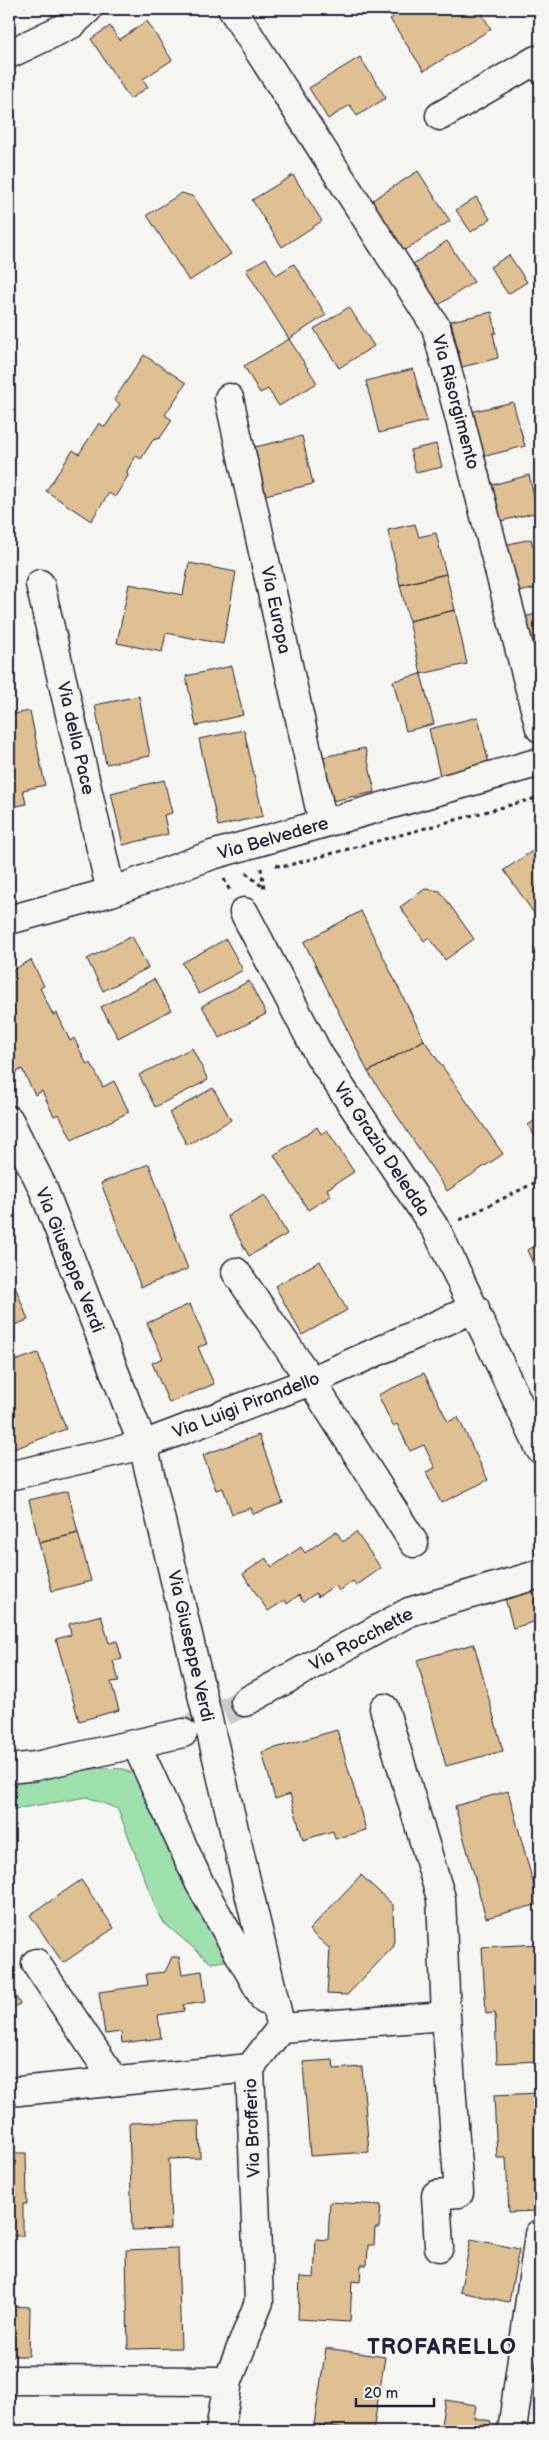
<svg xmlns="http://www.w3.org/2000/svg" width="549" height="2440" font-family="'Balsamiq Sans',sans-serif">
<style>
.green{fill:#9ee1ac;stroke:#608274}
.building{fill:#dfc092;stroke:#22223b}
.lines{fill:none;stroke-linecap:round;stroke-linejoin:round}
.street-tunnel{stroke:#cccccd;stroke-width:28;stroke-dasharray:28 14;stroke-linecap:butt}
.street-casing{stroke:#22223b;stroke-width:31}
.path{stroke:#22223b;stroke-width:3;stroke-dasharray:4 4;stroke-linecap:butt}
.street{stroke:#f6f6f2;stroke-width:28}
.labels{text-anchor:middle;stroke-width:4;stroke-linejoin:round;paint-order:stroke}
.street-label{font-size:18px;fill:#22223b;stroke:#f6f6f2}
.district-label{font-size:22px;font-weight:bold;letter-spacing:1px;fill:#22223b;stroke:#f6f6f2}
</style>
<rect width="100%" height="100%" fill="#f6f6f2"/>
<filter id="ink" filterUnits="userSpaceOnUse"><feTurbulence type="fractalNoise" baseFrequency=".02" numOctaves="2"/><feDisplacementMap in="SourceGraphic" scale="10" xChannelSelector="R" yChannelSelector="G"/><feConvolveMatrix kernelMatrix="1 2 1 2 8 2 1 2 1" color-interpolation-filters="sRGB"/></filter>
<g filter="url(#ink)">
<!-- green -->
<path class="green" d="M103,1768L124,1769L141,1779L231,1960L211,1963L164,1923L155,1906L118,1809L87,1797L9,1810V1778Z"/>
<!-- building -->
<path class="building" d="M48,9H71L55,19Z
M406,9H479L491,29L424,71L390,19Z
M147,21L172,60L143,79L148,87L130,99L91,39L110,26L119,40Z
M360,57L386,98L357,116L350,105L328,119L309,88Z
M418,171L450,221L400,253L368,203Z
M293,175L322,221L282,247L252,200Z
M182,193L194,197L231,254L189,281L147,215Z
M476,197L490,219L471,232L456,210Z
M447,241L474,282L434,308L407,268Z
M509,255L527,282L508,294L490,267Z
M266,258L276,275L294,264L326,315L289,339L246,270Z
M349,307L374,346L339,368L314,329Z
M492,312L496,333H493L498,358L462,367L451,321Z
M289,339L317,383L279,406L268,389L260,393L244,366Z
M144,355L186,383L165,415L172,420L160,438L153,440L141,459L136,456L127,471L128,476L115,497L109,493L91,521L46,491L73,450L79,454L99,423L105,427L120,404L114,400Z
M413,369L427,421L379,433L366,381Z
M513,402L525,446L482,457L471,412Z
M302,436L313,484L265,495L255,447Z
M436,444L442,467L416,473L410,450Z
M529,475L538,512L501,521L492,485Z
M415,524L419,537L436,533L446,574L400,585L388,530Z
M531,539L533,546L540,550V587L516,593L504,545Z
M189,563L236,572L223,644L166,633L162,652L117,643L129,584L183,595Z
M446,574L455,610L409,621L400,585Z
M455,610L467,664L421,674L409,621Z
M540,613V660L535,661L524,617Z
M232,666L243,715L196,726L186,676Z
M421,674L434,724L406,731L393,681Z
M139,696L150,756L106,764L95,705Z
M30,711L45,785L23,790L26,804L9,808V715Z
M478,717L490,769L441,780L429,729Z
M244,730L263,816L218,826L199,739Z
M365,748L375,792L327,802L318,758Z
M164,780L172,813L164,815L168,834L123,845L111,793Z
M540,846V922L504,870Z
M425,889L440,891L474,939L445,960L429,937L424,941L400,907Z
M361,911L424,1040L368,1072L304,942Z
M132,936L148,968L103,991L87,959Z
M226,939L243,970L199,994L182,963Z
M31,960L44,986L40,988L53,1015L57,1013L70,1041L74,1038L87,1065L91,1063L103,1087L114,1081L129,1112L72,1140L59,1114L54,1116L42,1091L35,1095L22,1069L15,1073L9,1060V972Z
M154,979L171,1010L118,1038L101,1007Z
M249,981L266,1014L220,1038L202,1006Z
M424,1040L503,1154L447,1191L368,1072Z
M192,1048L208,1080L155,1107L139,1075Z
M213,1088L231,1120L187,1145L169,1113Z
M540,1117V1144L528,1125Z
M317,1127L321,1134L327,1130L354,1172L327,1189L331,1196L308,1210L274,1155Z
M149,1164L188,1269L141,1287L101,1183Z
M265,1195L287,1234L249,1256L227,1216Z
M540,1244V1280L527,1250Z
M320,1261L347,1310L302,1335L275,1286Z
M9,1270L28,1320L9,1327Z
M190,1304L207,1344L198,1347L214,1384L169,1403L152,1363L163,1358L147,1323Z
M38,1353L66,1429L14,1449L9,1435V1363Z
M424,1373L448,1422L458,1417L488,1480L441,1503L426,1472L435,1468L424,1445L410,1451L397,1424L393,1426L378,1395Z
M259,1435L283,1503L253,1514L251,1508L232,1514L223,1488L216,1490L203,1455Z
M68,1491L78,1533L39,1543L29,1500Z
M336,1531L343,1542L356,1532L381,1568L356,1586L353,1581L339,1591L335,1585L318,1597L316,1593L303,1602L299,1595L287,1604L285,1600L268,1611L243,1574L266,1558L272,1567L301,1547L305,1553Z
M78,1533L91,1581L52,1591L39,1543Z
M540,1584V1620L513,1628L504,1594Z
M101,1615L109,1643L117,1641L122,1659L113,1661L119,1681L111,1682L119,1710L79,1721L56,1639L71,1635L69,1624Z
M474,1644L503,1751L446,1766L417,1660Z
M337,1730L366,1830L335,1839L333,1831L303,1840L290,1794L275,1799L262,1752Z
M508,1791L539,1904L486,1918L455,1806Z
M361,1875L393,1905L394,1946L347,1995L327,1994L330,1949L309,1930Z
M81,1880L114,1928L63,1963L30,1915Z
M540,1944V2061L497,2063L495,2013L486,2014L482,1947Z
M172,1957H179L182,1974L202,1971L206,2002L183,2005L184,2011L158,2015L161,2038L122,2043L121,2032L105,2034L99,1992L148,1985L146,1974L165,1972Z
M9,1984L20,2004L9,2010Z
M333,2060L334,2069L362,2067L369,2152L310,2156L303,2062Z
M540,2093V2211L509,2212L506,2158H497L494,2095Z
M199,2121L200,2158L169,2159L171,2229L132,2230L129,2123Z
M9,2153H26L27,2204H23V2236H9Z
M330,2202L381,2205L379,2228H375L374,2245H368L367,2265H361L360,2282L352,2281L350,2322L298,2319L300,2277L314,2278L316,2239L328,2240Z
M471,2239L519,2249L509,2302L460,2292Z
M178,2248L181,2348L128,2349L126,2250Z
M9,2306L30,2307L29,2356H9Z
M326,2348L385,2357L373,2431H358L314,2424Z
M445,2400L476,2405L474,2418L491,2421L489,2431H440Z"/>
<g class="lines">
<!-- street-tunnel -->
<path class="street-tunnel" d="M186,1731L245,1702"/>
<defs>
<path id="street" d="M232,9L436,327L540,728
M9,54L72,24L88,9
M440,116L536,60L540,68
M229,398L323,823
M40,584L111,892
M244,912L319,1055L437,1231L540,1449
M9,920L111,892L212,855L540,762
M9,1120L42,1186L143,1445L281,2028
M236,1272L311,1381L414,1543
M9,1476L143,1445L311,1381L475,1308
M245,1702L409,1612L540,1574
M384,1708L441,1898L446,2016L459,2193L436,2195L439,2247
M136,1744L200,1884L265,2000
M9,1769L36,1766L183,1733
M36,1963L115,2081
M281,2028L446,2016
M9,2092L250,2068
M9,2380L228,2381
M220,2431L228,2381L259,2302L250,2068L281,2028
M512,2431L539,2234"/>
</defs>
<!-- street casing -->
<use href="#street" class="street-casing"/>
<!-- path -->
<path class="path" d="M276,865L282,867L540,797
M246,873L264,888L261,868
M224,879L230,891
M460,1220L540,1180"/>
<!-- street -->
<use href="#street" class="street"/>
</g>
</g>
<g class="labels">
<!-- street labels -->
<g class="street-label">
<text transform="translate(456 402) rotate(75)" y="6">Via Risorgimento</text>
<text transform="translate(276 610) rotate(78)" y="6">Via Europa</text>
<text transform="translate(76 738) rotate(77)" y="6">Via della Pace</text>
<text transform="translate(273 838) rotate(-16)" y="6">Via Belvedere</text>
<text transform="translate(382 1149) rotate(56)" y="6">Via Grazia Deledda</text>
<text transform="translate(70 1260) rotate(68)" y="6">Via Giuseppe Verdi</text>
<text transform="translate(246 1405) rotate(-21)" y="6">Via Luigi Pirandello</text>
<text transform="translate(361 1639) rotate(-28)" y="6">Via Rocchette</text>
<text transform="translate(191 1646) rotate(77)" y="6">Via Giuseppe Verdi</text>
<text transform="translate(252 2128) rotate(-92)" y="6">Via Brofferio</text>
</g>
<!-- district labels -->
<g class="district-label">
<text x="442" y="2354">TROFARELLO</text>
</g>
</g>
<!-- margin -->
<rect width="549" height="2440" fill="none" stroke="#f6f6f2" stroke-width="30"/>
<rect x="15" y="15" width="519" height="2410" fill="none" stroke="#22223b" stroke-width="2" filter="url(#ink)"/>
<!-- scale -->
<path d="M356 2398v8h78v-8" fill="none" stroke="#22223b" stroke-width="2.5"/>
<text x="364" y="2398" font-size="15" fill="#22223b" stroke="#f6f6f2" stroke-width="4" paint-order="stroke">20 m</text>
</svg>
